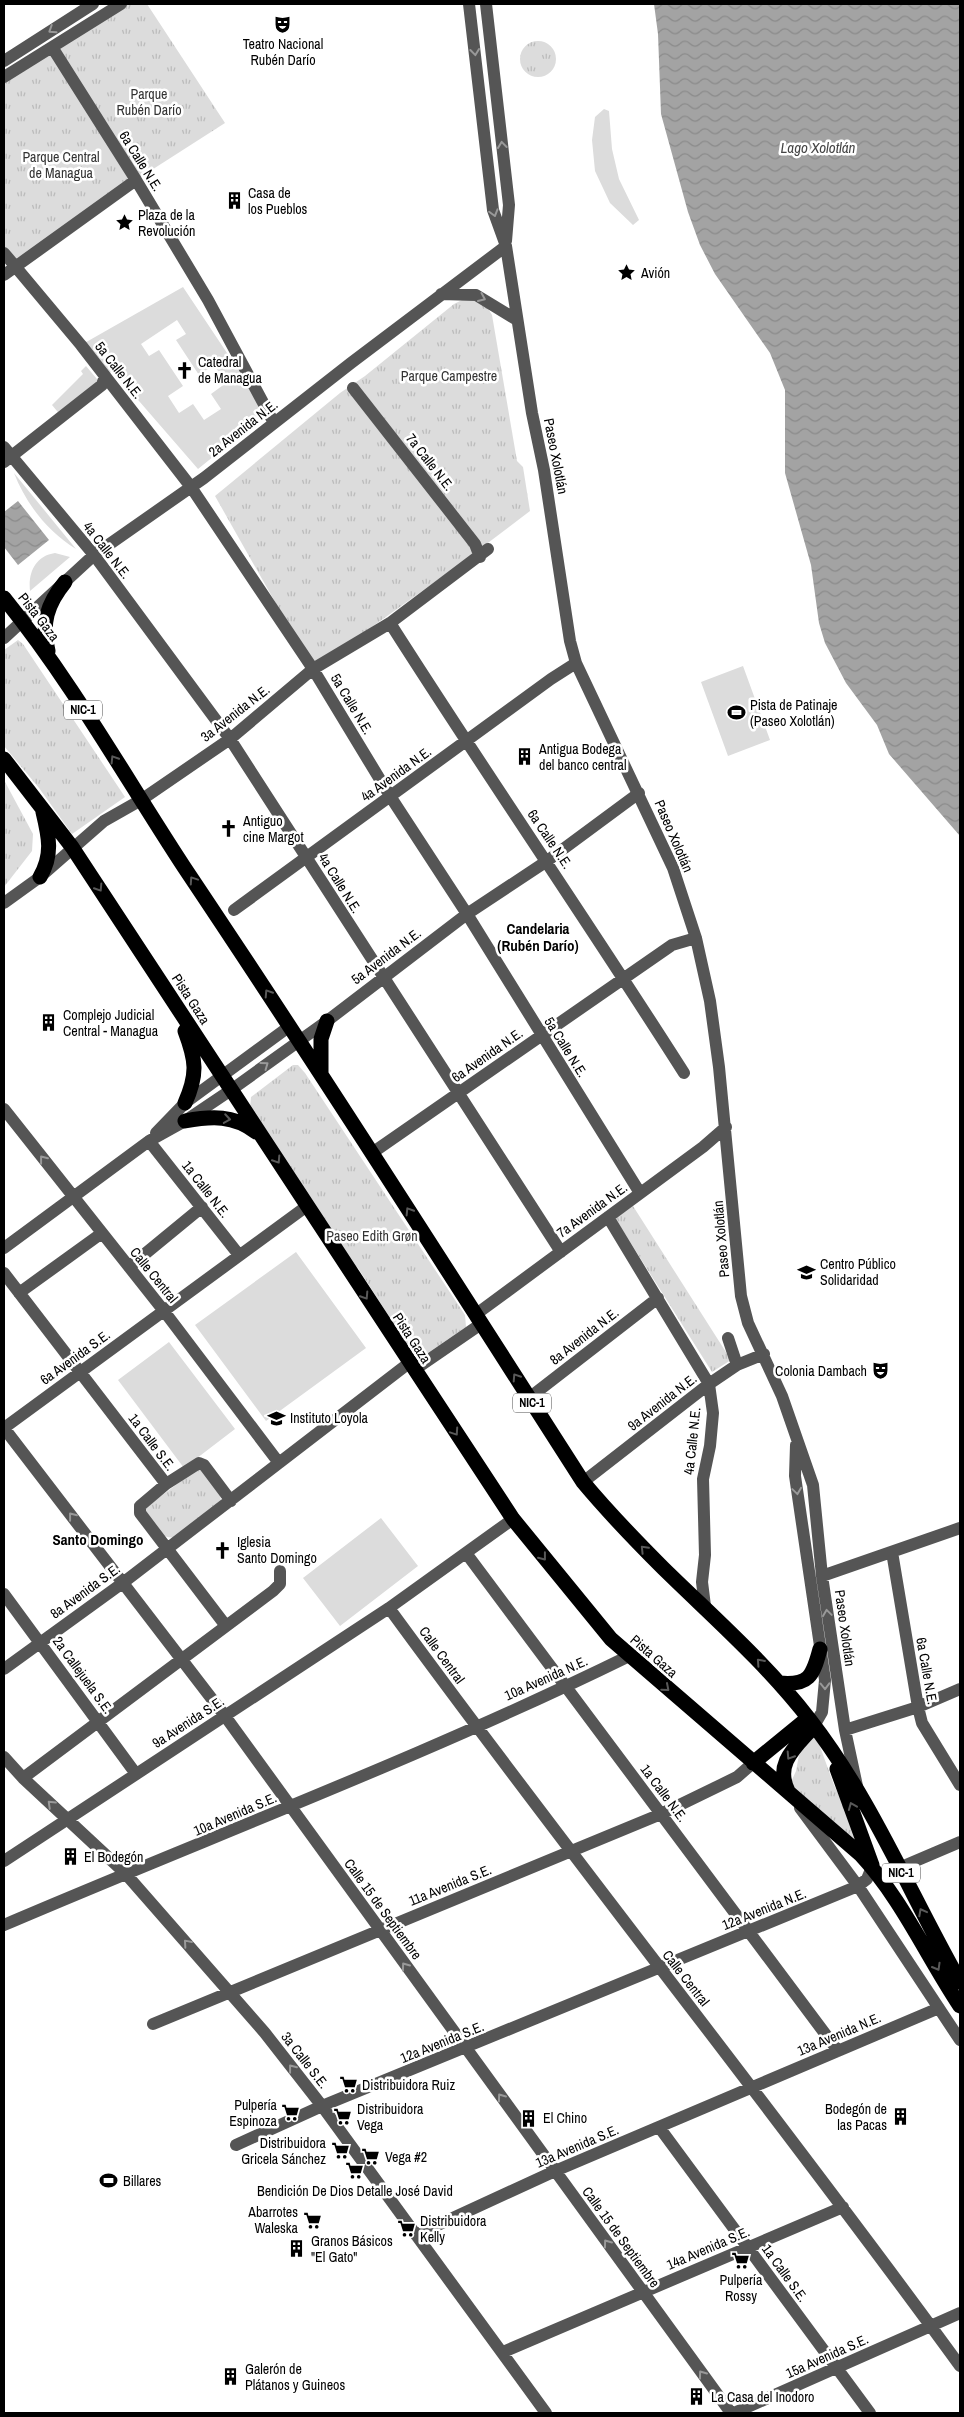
<svg xmlns="http://www.w3.org/2000/svg" width="964" height="2417" font-family="'Archivo Narrow',sans-serif">
<style>
.green{fill:#dcdcdc;fill-rule:evenodd}
.park{fill:url(#park-tufts)}
.water{fill:url(#water-waves)}
.lines{fill:none;stroke-linecap:round;stroke-linejoin:round}
.minor{stroke:#555;stroke-width:12}
.highway{stroke:#000;stroke-width:15}
.oneway{stroke:#999}
.oneway2{stroke:#595959}
.labels{text-anchor:middle;stroke-width:5;stroke-linejoin:round;paint-order:stroke}
.shield{fill:#fff;stroke:#4c4c4c;stroke-width:1}
.shield-label{font-size:12px;font-weight:bold;fill:#000}
.poi-label{font-size:14px;fill:#000;stroke:#fff;text-anchor:start}
.park-label{font-size:14px;fill:#333;stroke:#fff}
.street-label{font-size:14px;fill:#000;stroke:#fff}
.water-label{font-size:15px;font-style:italic;fill:#444;stroke:#fff}
.neighbourhood-label{font-size:15px;font-weight:bold;fill:#000;stroke:#fff}
</style>
<defs>
<pattern id="park-tufts" width="24" height="20" patternUnits="userSpaceOnUse" patternTransform="scale(1.25)"><rect width="24" height="20" fill="#dcdcdc"/><path d="M3 7l-1-3M5 7V3M7 7l1-3M15 17l-1-3M17 17v-4M19 17l1-3" fill="none" stroke="#bbb"/></pattern>
<pattern id="water-waves" width="16" height="10" patternUnits="userSpaceOnUse" patternTransform="scale(1.25)"><rect width="16" height="10" fill="#a3a3a3"/><path d="M0 5q4-4 8 0t8 0" fill="none" stroke="#8b8b8b"/></pattern>
</defs>
<rect width="100%" height="100%" fill="#fff"/>
<!-- green -->
<path class="green" d="M604,109L609,111L612,149L619,179L639,220L633,225L610,203L595,171L592,140L595,117Z
M183,287L267,413L198,469L113,371L105,376L81,345ZM177,320L186,334L176,340L199,375L214,365L226,383L211,394L221,409L204,420L193,404L179,413L168,396L183,386L159,350L149,356L141,344Z
M86,366L102,385L62,417L52,405L83,374L81,371Z
M14,473L76,549C48,532 26,504 14,473Z
M55,553L70,557L30,591C28,573 35,556 55,553Z
M743,666L770,740L728,756L701,682Z
M296,1252L366,1348L266,1421L195,1325Z
M169,1342L235,1429L184,1468L118,1380Z
M381,1518L418,1566L340,1626L303,1578Z"/>
<!-- park -->
<path class="park" d="M121,4H147L225,123L136,180L15,267L4,253V77Z
M520 59a18 18 0 1 1 36 0a18 18 0 1 1-36 0Z
M466,298L486,305L492,315L517,461L523,467L530,511L460,564L313,669L215,496L340,393L365,376L454,304Z
M18,640L23,644L125,797L72,834L39,788L4,746V650Z
M4,780L33,834L32,851L4,887Z
M293,1065H298L305,1073L465,1315L466,1327L425,1355L419,1356L410,1349L358,1268L348,1262L250,1108L251,1097Z
M633,1206L731,1360L712,1372L615,1218Z
M199,1468L220,1494L221,1501L176,1537C160,1541 153,1523 145,1511L146,1507Z
M812,1737H816L818,1741L834,1785L863,1843L860,1847L793,1788L791,1782L796,1771L799,1755Z"/>
<!-- water -->
<path class="water" d="M654,4H960V836L889,754L877,725L846,683L825,643L819,623L811,565L785,473V390L770,353L715,274L700,245L688,212L661,114L658,34Z
M18,501L49,540L18,565L4,547V512Z"/>
<g class="lines">
<!-- minor -->
<path class="minor" d="M469,4L493,210L506,246L532,413L544,470L570,641L576,663L673,868L696,938L710,1001L719,1067L741,1296L748,1323L782,1396L813,1485L822,1576L845,1730L857,1786
M486,4L509,205L506,241
M52,47L136,180L208,300L274,423
M4,61L93,4
M4,77L121,4
M4,253L81,345L191,487L313,669L390,796L467,914L640,1193
M4,275L136,180
M441,294L476,295L517,320
M353,388L475,544L480,557
M4,447L94,555L230,739L561,1252
M4,462L102,385L105,376
M390,623C486,774 588,922 684,1073
M4,638L94,555L204,478L351,363L506,246
M4,903L40,877L104,821L141,800L230,739L313,669L390,623L488,549
M234,910L551,679L576,663
M4,1109L164,1311L279,1463
M156,1133L185,1103L290,1026
M149,1141L239,1255
M372,1153L672,945L696,938
M608,1217L709,1384L713,1413L710,1446L703,1479L705,1555L702,1582L705,1606
M4,1248L149,1141L185,1121L231,1090L327,1021L467,914L547,861L639,793
M129,1267L202,1207
M4,1273L166,1484
M19,1293L102,1233
M475,1315L703,1147L726,1127
M728,1338L737,1365
M414,1370L481,1324
M529,1398L658,1298
M4,1428L225,1716L731,2413
M4,1428L307,1206
M796,1445L795,1476L825,1680L822,1712L814,1726
M583,1482L709,1384L737,1365L764,1354
M892,1552L918,1707L922,1723L960,1785
M466,1553L838,2051
M822,1576L960,1528
M4,1594L136,1774
M389,1608C575,1863 774,2110 960,2366
M226,1626L140,1513V1506L166,1484L199,1463L204,1465L231,1501
M4,1669L124,1582L409,1363
M845,1730L918,1707L960,1689
M4,1757L23,1778L125,1873L265,2033L322,2106L546,2413
M23,1778L273,1591L280,1584V1571
M800,1808L858,1886L960,2040
M4,1861L389,1608L513,1519
M899,1868L960,1842
M4,1925C212,1836 425,1756 629,1656
M153,2024L661,1814L737,1777L753,1763
M659,2127L870,2413
M236,2145L322,2106L858,1886L867,1879L872,1867
M416,2235L555,2171L939,2008
M503,2352L843,2207
M734,2413L960,2313"/>
<!-- highway -->
<path class="highway" d="M4,598C72,682 125,777 184,867C320,1070 451,1276 583,1482C608,1512 635,1540 663,1568C714,1618 765,1662 810,1720C872,1800 910,1894 960,1982
M48,651C41,624 47,604 65,582
M4,759L72,847L513,1519L611,1639L860,1854C902,1899 926,1955 960,2006
M40,877C53,855 49,837 43,812
M185,1031C196,1060 198,1074 185,1103
M321,1073V1039L327,1021
M185,1121C212,1116 234,1115 256,1132
M779,1683C809,1686 813,1676 820,1649
M753,1763L808,1718
M837,1769L872,1865
M788,1791C774,1763 796,1747 814,1726"/>
</g>
<!-- one-way arrows -->
<defs><path id="oneway-chevron" d="M-2-3.5L2.5 0L-2 3.5" fill="none" stroke-width="1.6" stroke-linecap="round" stroke-linejoin="round" transform="scale(1.25)"/></defs>
<g class="oneway">
<use href="#oneway-chevron" transform="translate(52 30) rotate(147)"/>
<use href="#oneway-chevron" transform="translate(475 52) rotate(83)"/>
<use href="#oneway-chevron" transform="translate(502 145) rotate(-97)"/>
<use href="#oneway-chevron" transform="translate(494 213) rotate(74)"/>
<use href="#oneway-chevron" transform="translate(482 298) rotate(24)"/>
<use href="#oneway-chevron" transform="translate(265 1065) rotate(-36)"/>
<use href="#oneway-chevron" transform="translate(43 1159) rotate(-128)"/>
<use href="#oneway-chevron" transform="translate(797 1491) rotate(82)"/>
<use href="#oneway-chevron" transform="translate(72 1516) rotate(-128)"/>
<use href="#oneway-chevron" transform="translate(827 1613) rotate(-98)"/>
<use href="#oneway-chevron" transform="translate(825 1686) rotate(89)"/>
<use href="#oneway-chevron" transform="translate(51 1804) rotate(-136)"/>
<use href="#oneway-chevron" transform="translate(187 1943) rotate(-131)"/>
<use href="#oneway-chevron" transform="translate(405 1966) rotate(-126)"/>
<use href="#oneway-chevron" transform="translate(292 2068) rotate(-128)"/>
<use href="#oneway-chevron" transform="translate(501 2097) rotate(-126)"/>
<use href="#oneway-chevron" transform="translate(607 2243) rotate(-126)"/>
<use href="#oneway-chevron" transform="translate(702 2374) rotate(-126)"/>
</g>
<g class="oneway2">
<use href="#oneway-chevron" transform="translate(114 759) rotate(-122)"/>
<use href="#oneway-chevron" transform="translate(193 880) rotate(-124)"/>
<use href="#oneway-chevron" transform="translate(99 888) rotate(57)"/>
<use href="#oneway-chevron" transform="translate(268 993) rotate(-123)"/>
<use href="#oneway-chevron" transform="translate(227 1119) rotate(9)"/>
<use href="#oneway-chevron" transform="translate(277 1160) rotate(57)"/>
<use href="#oneway-chevron" transform="translate(409 1211) rotate(-122)"/>
<use href="#oneway-chevron" transform="translate(365 1296) rotate(57)"/>
<use href="#oneway-chevron" transform="translate(516 1377) rotate(-123)"/>
<use href="#oneway-chevron" transform="translate(455 1432) rotate(56)"/>
<use href="#oneway-chevron" transform="translate(644 1549) rotate(-134)"/>
<use href="#oneway-chevron" transform="translate(543 1557) rotate(52)"/>
<use href="#oneway-chevron" transform="translate(760 1662) rotate(-132)"/>
<use href="#oneway-chevron" transform="translate(666 1688) rotate(41)"/>
<use href="#oneway-chevron" transform="translate(790 1756) rotate(123)"/>
<use href="#oneway-chevron" transform="translate(852 1806) rotate(-112)"/>
<use href="#oneway-chevron" transform="translate(922 1912) rotate(-118)"/>
<use href="#oneway-chevron" transform="translate(937 1967) rotate(60)"/>
</g>
<!-- icons -->
<defs>
<symbol id="theatre-bare" viewBox="-9 -9 18 18"><path d="M-5-5.5Q0-4 5-5.5V0Q5 5 0 6Q-5 5-5 0ZM-3.3-2.5H-1v1.5H-3.3ZM1-2.5H3.3v1.5H1ZM-2.8 1Q0 5.5 2.8 1Z" fill="#000" stroke="#fff" stroke-width="2.5" paint-order="stroke"/></symbol>
<symbol id="building-bare" viewBox="-9 -9 18 18"><path d="M-4-6H4V6H1V3H-1V6H-4ZM-2.5-4.3h1.7v1.8h-1.7ZM.8-4.3h1.7v1.8H.8ZM-2.5-1h1.7V.8h-1.7ZM.8-1h1.7V.8H.8Z" fill="#000" stroke="#fff" stroke-width="2.5" paint-order="stroke"/></symbol>
<symbol id="sight-bare" viewBox="-9 -9 18 18"><path d="M0-6L1.8-2.2L6-1.7L2.9 1.2L3.7 5.4L0 3.3L-3.7 5.4L-2.9 1.2L-6-1.7L-1.8-2.2Z" fill="#000" stroke="#fff" stroke-width="2.5" paint-order="stroke"/></symbol>
<symbol id="church-bare" viewBox="-9 -9 18 18"><path d="M-1.2-6h2.4v3.5h3.3v2.4h-3.3V6h-2.4V-.1h-3.3v-2.4h3.3Z" fill="#000" stroke="#fff" stroke-width="2.5" paint-order="stroke"/></symbol>
<symbol id="stadium-bare" viewBox="-9 -9 18 18"><path d="M0-5a6.5 5 0 1 0 0 10a6.5 5 0 1 0 0-10ZM-3.5-1.8h7v3.6h-7Z" fill="#000" stroke="#fff" stroke-width="2.5" paint-order="stroke"/></symbol>
<symbol id="school-bare" viewBox="-9 -9 18 18"><path d="M0-5L7-2L0 1L-7-2ZM-4 1L0 2.5L4 1V4Q0 6-4 4Z" fill="#000" stroke="#fff" stroke-width="2.5" paint-order="stroke"/></symbol>
<symbol id="supermarket-bare" viewBox="-9 -9 18 18"><path d="M-6-5.5h2.5l.6 2H6L4.5 2H-2.5L-4.4-4H-6ZM-1.5 3.2a1.3 1.3 0 1 0 .1 0ZM3 3.2a1.3 1.3 0 1 0 .1 0Z" fill="#000" stroke="#fff" stroke-width="2.5" paint-order="stroke"/></symbol>
</defs>
<g fill-rule="evenodd">
<use href="#theatre-bare" x="270" y="12" width="25" height="25"/>
<use href="#building-bare" x="222" y="188" width="25" height="25"/>
<use href="#sight-bare" x="112" y="210" width="25" height="25"/>
<use href="#sight-bare" x="614" y="260" width="25" height="25"/>
<use href="#church-bare" x="172" y="358" width="25" height="25"/>
<use href="#stadium-bare" x="724" y="700" width="25" height="25"/>
<use href="#building-bare" x="512" y="744" width="25" height="25"/>
<use href="#church-bare" x="216" y="816" width="25" height="25"/>
<use href="#building-bare" x="36" y="1010" width="25" height="25"/>
<use href="#school-bare" x="794" y="1260" width="25" height="25"/>
<use href="#theatre-bare" x="868" y="1358" width="25" height="25"/>
<use href="#school-bare" x="264" y="1406" width="25" height="25"/>
<use href="#church-bare" x="210" y="1538" width="25" height="25"/>
<use href="#building-bare" x="58" y="1844" width="25" height="25"/>
<use href="#supermarket-bare" x="336" y="2072" width="25" height="25"/>
<use href="#supermarket-bare" x="278" y="2100" width="25" height="25"/>
<use href="#supermarket-bare" x="330" y="2104" width="25" height="25"/>
<use href="#building-bare" x="888" y="2104" width="25" height="25"/>
<use href="#building-bare" x="516" y="2106" width="25" height="25"/>
<use href="#supermarket-bare" x="328" y="2138" width="25" height="25"/>
<use href="#supermarket-bare" x="358" y="2144" width="25" height="25"/>
<use href="#supermarket-bare" x="342" y="2158" width="25" height="25"/>
<use href="#stadium-bare" x="96" y="2168" width="25" height="25"/>
<use href="#supermarket-bare" x="300" y="2208" width="25" height="25"/>
<use href="#supermarket-bare" x="394" y="2216" width="25" height="25"/>
<use href="#building-bare" x="284" y="2236" width="25" height="25"/>
<use href="#supermarket-bare" x="728" y="2248" width="25" height="25"/>
<use href="#building-bare" x="218" y="2364" width="25" height="25"/>
<use href="#building-bare" x="684" y="2384" width="25" height="25"/>
</g>
<g class="labels">
<!-- shield labels -->
<g class="shield">
<rect x="64" y="700.5" width="38" height="19" rx="4"/>
<rect x="513" y="1393.5" width="38" height="19" rx="4"/>
<rect x="882" y="1863.5" width="38" height="19" rx="4"/>
</g>
<g class="shield-label">
<text x="83" y="714">NIC-1</text>
<text x="532" y="1407">NIC-1</text>
<text x="901" y="1877">NIC-1</text>
</g>
<!-- poi labels -->
<g class="poi-label">
<text x="283" y="49" text-anchor="middle">Teatro Nacional<tspan x="283" dy="16">Rubén Darío</tspan></text>
<text x="248" y="198">Casa de<tspan x="248" dy="16">los Pueblos</tspan></text>
<text x="138" y="220">Plaza de la<tspan x="138" dy="16">Revolución</tspan></text>
<text x="641" y="278">Avión</text>
<text x="198" y="367">Catedral<tspan x="198" dy="16">de Managua</tspan></text>
<text x="750" y="710">Pista de Patinaje<tspan x="750" dy="16">(Paseo Xolotlán)</tspan></text>
<text x="539" y="754">Antigua Bodega<tspan x="539" dy="16">del banco central</tspan></text>
<text x="243" y="826">Antiguo<tspan x="243" dy="16">cine Margot</tspan></text>
<text x="63" y="1020">Complejo Judicial<tspan x="63" dy="16">Central - Managua</tspan></text>
<text x="820" y="1269">Centro Público<tspan x="820" dy="16">Solidaridad</tspan></text>
<text x="867" y="1376" text-anchor="end">Colonia Dambach</text>
<text x="290" y="1423">Instituto Loyola</text>
<text x="237" y="1547">Iglesia<tspan x="237" dy="16">Santo Domingo</tspan></text>
<text x="84" y="1862">El Bodegón</text>
<text x="362" y="2090">Distribuidora Ruiz</text>
<text x="277" y="2110" text-anchor="end">Pulpería<tspan x="277" dy="16">Espinoza</tspan></text>
<text x="357" y="2114">Distribuidora<tspan x="357" dy="16">Vega</tspan></text>
<text x="887" y="2114" text-anchor="end">Bodegón de<tspan x="887" dy="16">las Pacas</tspan></text>
<text x="543" y="2123">El Chino</text>
<text x="326" y="2148" text-anchor="end">Distribuidora<tspan x="326" dy="16">Gricela Sánchez</tspan></text>
<text x="385" y="2162">Vega #2</text>
<text x="123" y="2186">Billares</text>
<text x="355" y="2196" text-anchor="middle">Bendición De Dios Detalle José David</text>
<text x="298" y="2217" text-anchor="end">Abarrotes<tspan x="298" dy="16">Waleska</tspan></text>
<text x="420" y="2226">Distribuidora<tspan x="420" dy="16">Kelly</tspan></text>
<text x="311" y="2246">Granos Básicos<tspan x="311" dy="16">"El Gato"</tspan></text>
<text x="741" y="2285" text-anchor="middle">Pulpería<tspan x="741" dy="16">Rossy</tspan></text>
<text x="245" y="2374">Galerón de<tspan x="245" dy="16">Plátanos y Guineos</tspan></text>
<text x="711" y="2402">La Casa del Inodoro</text>
</g>
<!-- park labels -->
<g class="park-label">
<text x="149" y="99">Parque<tspan x="149" dy="16">Rubén Darío</tspan></text>
<text x="61" y="162">Parque Central<tspan x="61" dy="16">de Managua</tspan></text>
<text x="449" y="381">Parque Campestre</text>
<text x="372" y="1241">Paseo Edith Grøn</text>
</g>
<!-- street labels -->
<g class="street-label">
<text transform="translate(141 161) rotate(58)" y="5">6a Calle N.E.</text>
<text transform="translate(119 370) rotate(52)" y="5">5a Calle N.E.</text>
<text transform="translate(243 428) rotate(-38)" y="5">2a Avenida N.E.</text>
<text transform="translate(556 456) rotate(79)" y="5">Paseo Xolotlán</text>
<text transform="translate(430 462) rotate(52)" y="5">7a Calle N.E.</text>
<text transform="translate(107 550) rotate(52)" y="5">4a Calle N.E.</text>
<text transform="translate(39 617) rotate(52)" y="5">Pista Gaza</text>
<text transform="translate(352 704) rotate(59)" y="5">5a Calle N.E.</text>
<text transform="translate(235 713) rotate(-38)" y="5">3a Avenida N.E.</text>
<text transform="translate(396 774) rotate(-36)" y="5">4a Avenida N.E.</text>
<text transform="translate(674 836) rotate(67)" y="5">Paseo Xolotlán</text>
<text transform="translate(550 839) rotate(56)" y="5">6a Calle N.E.</text>
<text transform="translate(340 883) rotate(58)" y="5">4a Calle N.E.</text>
<text transform="translate(386 956) rotate(-37)" y="5">5a Avenida N.E.</text>
<text transform="translate(191 999) rotate(57)" y="5">Pista Gaza</text>
<text transform="translate(566 1047) rotate(58)" y="5">5a Calle N.E.</text>
<text transform="translate(487 1055) rotate(-35)" y="5">6a Avenida N.E.</text>
<text transform="translate(206 1189) rotate(52)" y="5">1a Calle N.E.</text>
<text transform="translate(592 1210) rotate(-36)" y="5">7a Avenida N.E.</text>
<text transform="translate(721 1239) rotate(-95)" y="5">Paseo Xolotlán</text>
<text transform="translate(154 1275) rotate(51)" y="5">Calle Central</text>
<text transform="translate(584 1336) rotate(-38)" y="5">8a Avenida N.E.</text>
<text transform="translate(412 1338) rotate(57)" y="5">Pista Gaza</text>
<text transform="translate(75 1357) rotate(-36)" y="5">6a Avenida S.E.</text>
<text transform="translate(662 1402) rotate(-38)" y="5">9a Avenida N.E.</text>
<text transform="translate(692 1441) rotate(-84)" y="5">4a Calle N.E.</text>
<text transform="translate(152 1442) rotate(53)" y="5">1a Calle S.E.</text>
<text transform="translate(85 1591) rotate(-36)" y="5">8a Avenida S.E.</text>
<text transform="translate(845 1628) rotate(82)" y="5">Paseo Xolotlán</text>
<text transform="translate(442 1655) rotate(54)" y="5">Calle Central</text>
<text transform="translate(654 1656) rotate(41)" y="5">Pista Gaza</text>
<text transform="translate(927 1671) rotate(80)" y="5">6a Calle N.E.</text>
<text transform="translate(83 1675) rotate(54)" y="5">2a Callejuela S.E.</text>
<text transform="translate(546 1678) rotate(-24)" y="5">10a Avenida N.E.</text>
<text transform="translate(188 1722) rotate(-33)" y="5">9a Avenida S.E.</text>
<text transform="translate(664 1793) rotate(53)" y="5">1a Calle N.E.</text>
<text transform="translate(235 1814) rotate(-23)" y="5">10a Avenida S.E.</text>
<text transform="translate(450 1885) rotate(-22)" y="5">11a Avenida S.E.</text>
<text transform="translate(383 1909) rotate(54)" y="5">Calle 15 de Septiembre</text>
<text transform="translate(764 1909) rotate(-22)" y="5">12a Avenida N.E.</text>
<text transform="translate(686 1978) rotate(52)" y="5">Calle Central</text>
<text transform="translate(839 2034) rotate(-23)" y="5">13a Avenida N.E.</text>
<text transform="translate(442 2042) rotate(-22)" y="5">12a Avenida S.E.</text>
<text transform="translate(305 2060) rotate(52)" y="5">3a Calle S.E.</text>
<text transform="translate(577 2146) rotate(-23)" y="5">13a Avenida S.E.</text>
<text transform="translate(621 2237) rotate(54)" y="5">Calle 15 de Septiembre</text>
<text transform="translate(708 2248) rotate(-23)" y="5">14a Avenida S.E.</text>
<text transform="translate(785 2273) rotate(54)" y="5">1a Calle S.E.</text>
<text transform="translate(827 2356) rotate(-24)" y="5">15a Avenida S.E.</text>
</g>
<!-- water labels -->
<g class="water-label">
<text x="818" y="153">Lago Xolotlán</text>
</g>
<!-- neighbourhood labels -->
<g class="neighbourhood-label">
<text x="538" y="934">Candelaria<tspan x="538" dy="17">(Rubén Darío)</tspan></text>
<text x="98" y="1545">Santo Domingo</text>
</g>
</g>
<!-- border -->
<rect width="964" height="2417" fill="none" stroke="#000000" stroke-width="10"/>
</svg>
